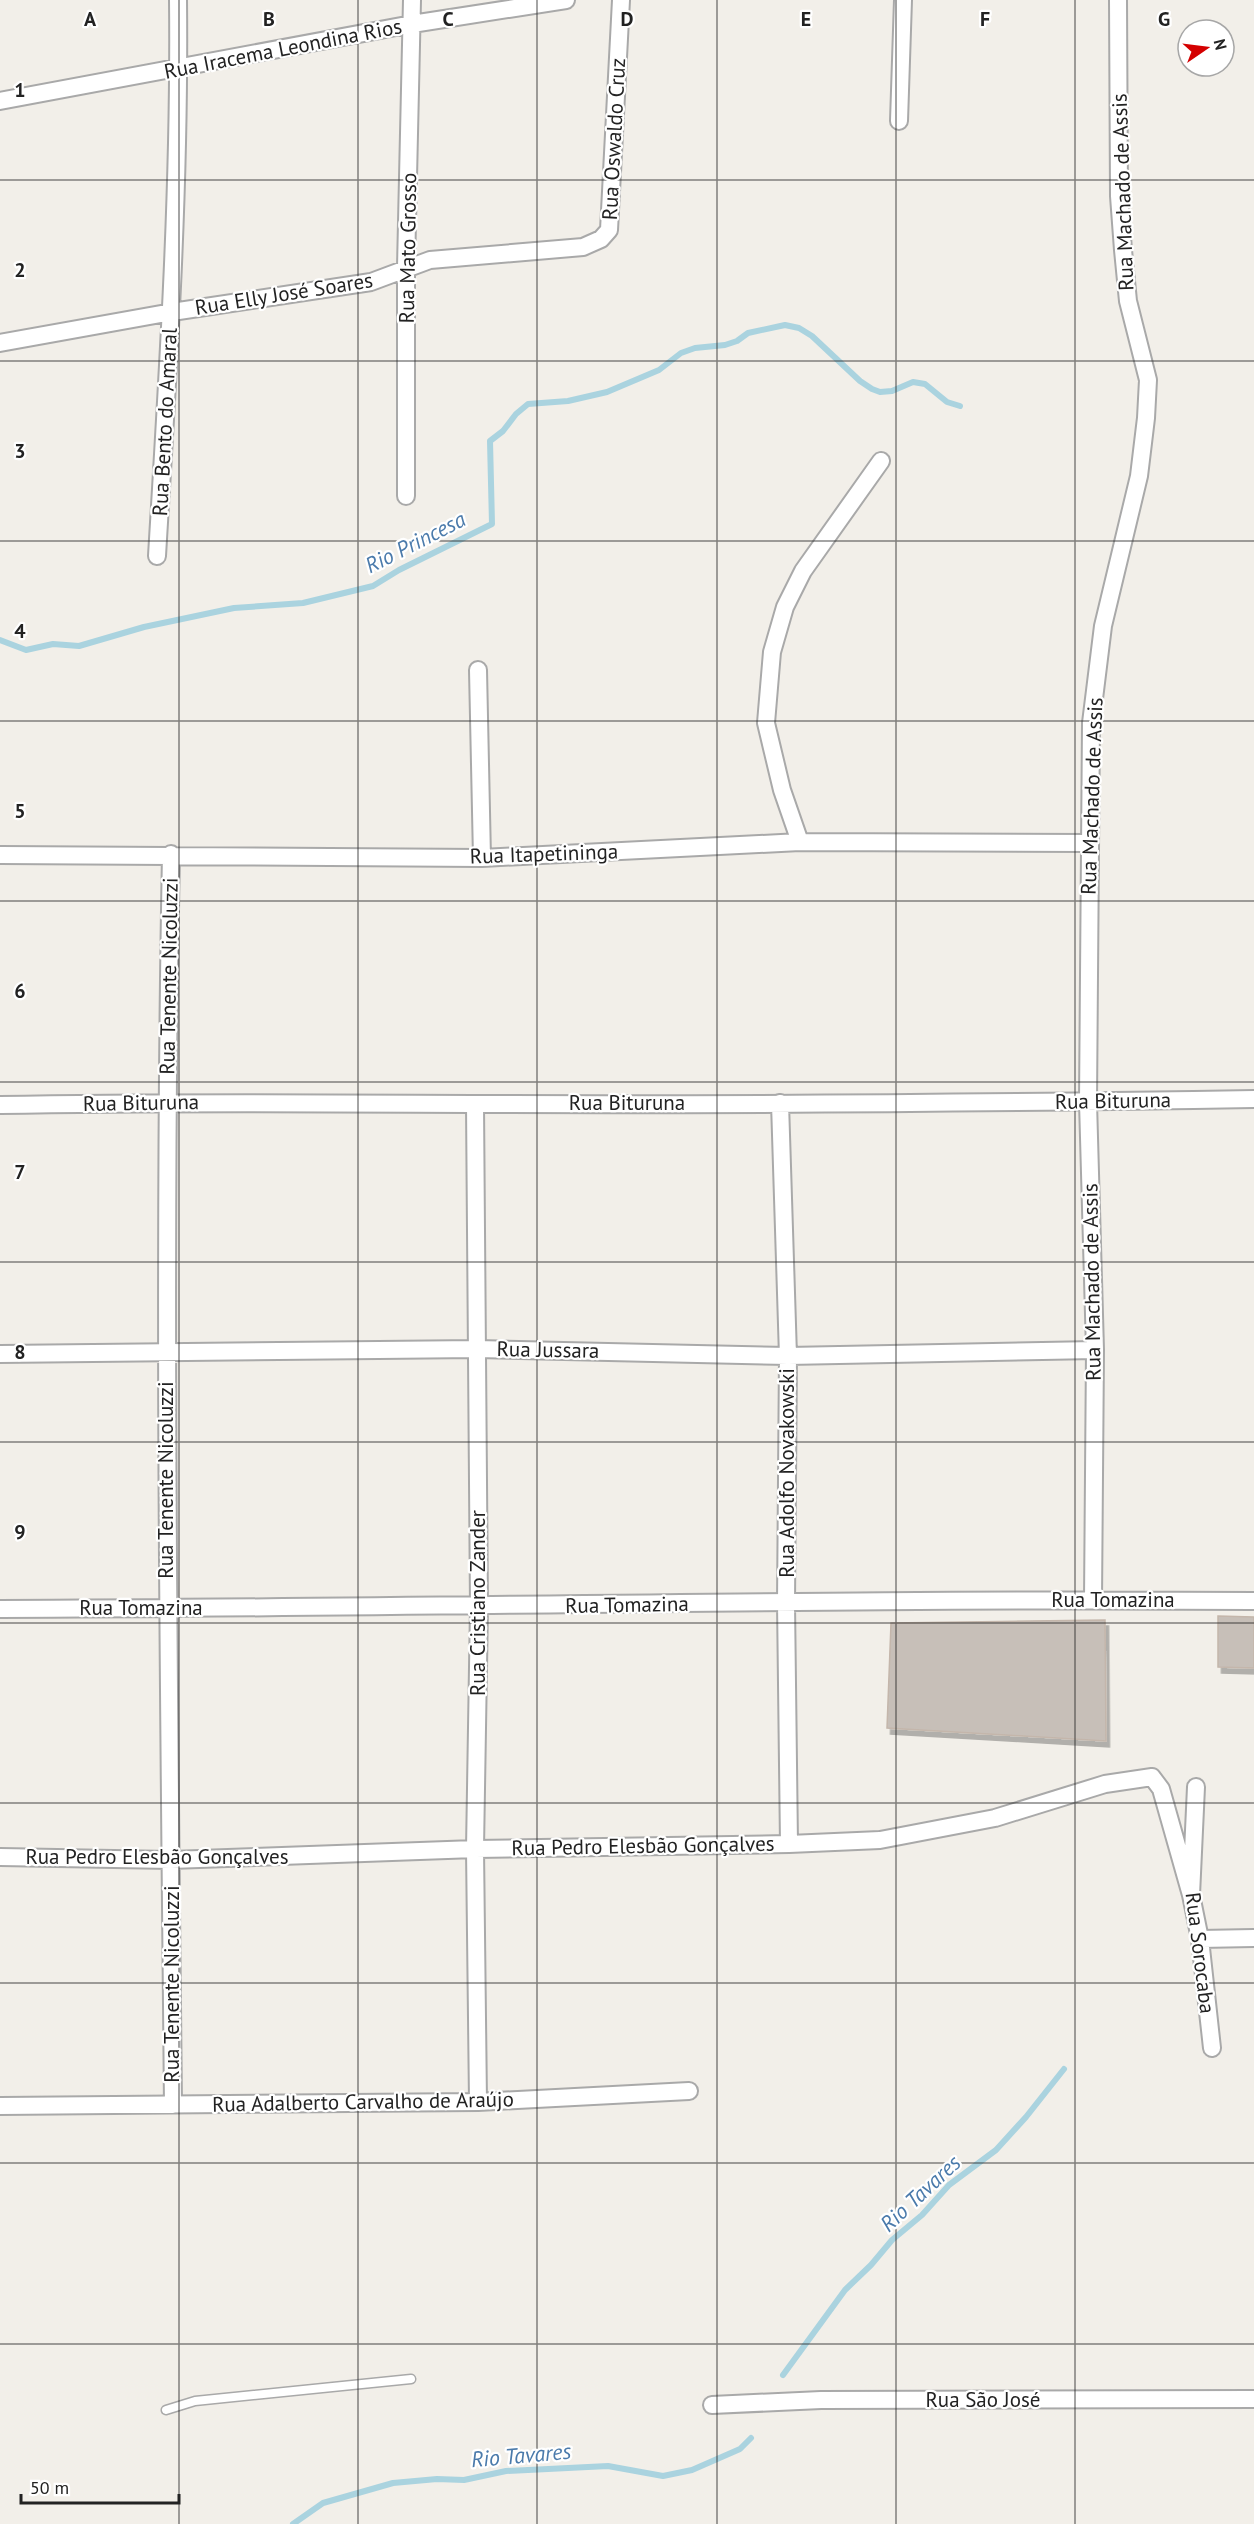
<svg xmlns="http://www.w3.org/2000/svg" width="1254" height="2524" font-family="'PT Sans',sans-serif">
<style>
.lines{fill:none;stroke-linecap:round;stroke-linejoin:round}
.stream{stroke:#aad3df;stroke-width:6}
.building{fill:#c7bfb8;stroke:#c4b6ab;stroke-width:1.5;filter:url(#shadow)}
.lane-casing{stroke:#a9a9a9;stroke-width:11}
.street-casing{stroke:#a9a9a9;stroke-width:20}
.lane{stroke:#fff;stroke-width:8}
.street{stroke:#fff;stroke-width:16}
.grid{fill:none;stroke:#222;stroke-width:1.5;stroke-opacity:0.55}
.labels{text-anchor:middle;stroke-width:4.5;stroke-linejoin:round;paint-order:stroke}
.street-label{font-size:21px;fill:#222;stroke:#fff}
.water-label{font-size:22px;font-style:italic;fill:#4a7aab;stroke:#fff}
.grid-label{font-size:20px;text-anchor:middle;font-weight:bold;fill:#222;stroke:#fff;stroke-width:4.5;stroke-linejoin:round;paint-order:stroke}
</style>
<defs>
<filter id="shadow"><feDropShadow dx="3.5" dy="6" stdDeviation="0" flood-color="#0004"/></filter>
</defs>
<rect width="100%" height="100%" fill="#f2efe9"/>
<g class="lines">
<!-- stream -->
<path class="stream" d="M0,640L26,650L53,644L79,646L144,627L234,608L303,603L373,586L399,570L492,524L490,441L503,431L516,414L528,404L568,401L607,392L659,370L681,353L695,348L725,345L737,341L748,333L785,325L799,328L812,336L860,381L872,389L880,392L892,391L913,382L925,384L947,402L960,406
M783,2375L845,2290L871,2265L892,2240L922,2215L949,2185L996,2150L1026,2117L1064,2069
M293,2524L323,2503L393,2483L437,2479L464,2480L506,2471L608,2466L663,2476L692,2470L740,2449L751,2438"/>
</g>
<!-- building -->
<path class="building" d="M1218,1616L1254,1617V1668L1218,1667Z
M1105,1620L1106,1741L887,1728L891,1623Z"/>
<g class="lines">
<defs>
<path id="lane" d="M166,2410L195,2401L411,2379"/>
<path id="street" d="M0,101L412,24L566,0
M899,121L903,0
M0,343L172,312L371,282L430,260L583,247L601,239L609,230L621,0
M406,496V267L412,0
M157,556C168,371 180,186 178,0
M478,670L482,858
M800,842L782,790L766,723L772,652L785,607L803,571L881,461
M171,854C163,1271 169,1688 173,2105
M0,855L482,858L800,842L1089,843
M780,1103L788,1356L786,1603L789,1844
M475,1104L479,1607L475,1849L478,2102
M0,1105C158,1102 315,1103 473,1104C733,1105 994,1103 1254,1099
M0,1354L477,1349L788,1356L1095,1350
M1093,1600L1095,1350L1088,1102L1091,723L1103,626L1139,476L1146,418L1148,380L1128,301L1123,250L1119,196L1118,0
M0,1609C418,1608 836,1598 1254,1601
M1196,1787L1191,1895L1200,1939L1212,2048
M0,1857L171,1860L475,1849L789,1844L880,1840L995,1818L1105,1784L1152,1777L1161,1789L1191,1895
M1200,1939L1254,1938
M0,2106L478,2102L689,2091
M712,2405L821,2400L1254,2399"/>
</defs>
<!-- lane casing -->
<use href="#lane" class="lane-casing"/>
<!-- street casing -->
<use href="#street" class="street-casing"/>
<!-- lane -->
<use href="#lane" class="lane"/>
<!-- street -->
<use href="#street" class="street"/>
</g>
<!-- grid -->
<path class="grid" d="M179,0V2524M358,0V2524M537,0V2524M717,0V2524M896,0V2524M1075,0V2524M0,180H1254M0,361H1254M0,541H1254M0,721H1254M0,901H1254M0,1082H1254M0,1262H1254M0,1442H1254M0,1623H1254M0,1803H1254M0,1983H1254M0,2163H1254M0,2344H1254"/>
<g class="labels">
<!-- street labels -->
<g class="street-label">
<text transform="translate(283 49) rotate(-11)" y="7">Rua Iracema Leondina Rios</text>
<text transform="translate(614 139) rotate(-87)" y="7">Rua Oswaldo Cruz</text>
<text transform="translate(1123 192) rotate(-92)" y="7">Rua Machado de Assis</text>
<text transform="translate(408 248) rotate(-89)" y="7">Rua Mato Grosso</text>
<text transform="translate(284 294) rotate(-9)" y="7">Rua Elly José Soares</text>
<text transform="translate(165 422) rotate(-87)" y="7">Rua Bento do Amaral</text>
<text transform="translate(1092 796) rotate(-88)" y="7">Rua Machado de Assis</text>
<text transform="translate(544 854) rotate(-2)" y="7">Rua Itapetininga</text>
<text transform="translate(169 976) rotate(-89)" y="7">Rua Tenente Nicoluzzi</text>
<text transform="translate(1113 1101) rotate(-1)" y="7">Rua Bituruna</text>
<text transform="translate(141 1103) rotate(-1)" y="7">Rua Bituruna</text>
<text x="627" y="1110">Rua Bituruna</text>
<text transform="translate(1092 1282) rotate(-91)" y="7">Rua Machado de Assis</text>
<text transform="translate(548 1350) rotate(1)" y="7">Rua Jussara</text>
<text transform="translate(787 1473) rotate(-90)" y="7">Rua Adolfo Novakowski</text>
<text transform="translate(166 1480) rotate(-90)" y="7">Rua Tenente Nicoluzzi</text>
<text x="1113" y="1607">Rua Tomazina</text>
<text transform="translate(478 1603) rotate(-90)" y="7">Rua Cristiano Zander</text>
<text transform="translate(627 1605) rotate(-1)" y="7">Rua Tomazina</text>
<text x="141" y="1615">Rua Tomazina</text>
<text transform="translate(643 1846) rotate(-1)" y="7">Rua Pedro Elesbão Gonçalves</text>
<text x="157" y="1864">Rua Pedro Elesbão Gonçalves</text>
<text transform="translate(1200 1953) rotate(83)" y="7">Rua Sorocaba</text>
<text transform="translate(172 1984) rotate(-90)" y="7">Rua Tenente Nicoluzzi</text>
<text transform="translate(363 2102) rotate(-1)" y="7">Rua Adalberto Carvalho de Araújo</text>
<text x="983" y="2407">Rua São José</text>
</g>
<!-- water labels -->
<g class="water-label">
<text transform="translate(415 542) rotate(-27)" y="8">Rio Princesa</text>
<text transform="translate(920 2193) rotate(-43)" y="8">Rio Tavares</text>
<text transform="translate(521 2455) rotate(-5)" y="8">Rio Tavares</text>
</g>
</g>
<g class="grid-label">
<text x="90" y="26">A</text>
<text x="269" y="26">B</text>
<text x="448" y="26">C</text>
<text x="627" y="26">D</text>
<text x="806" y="26">E</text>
<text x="985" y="26">F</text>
<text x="1164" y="26">G</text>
<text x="20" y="97">1</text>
<text x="20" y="277">2</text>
<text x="20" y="458">3</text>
<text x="20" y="638">4</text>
<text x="20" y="818">5</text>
<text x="20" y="998">6</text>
<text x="20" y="1179">7</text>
<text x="20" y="1359">8</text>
<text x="20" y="1539">9</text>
</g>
<!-- north arrow -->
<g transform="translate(1206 48) rotate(76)"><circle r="28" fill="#ffffff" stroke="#a7a7a7" stroke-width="1.5"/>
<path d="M0-4.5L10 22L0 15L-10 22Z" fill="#d40000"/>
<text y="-9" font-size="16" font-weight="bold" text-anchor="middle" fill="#222222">N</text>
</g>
<!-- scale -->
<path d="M21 2494v9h158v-9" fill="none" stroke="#222222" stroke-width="3"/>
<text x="30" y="2494" font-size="18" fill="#222222" stroke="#ffffff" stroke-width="4.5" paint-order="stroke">50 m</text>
</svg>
